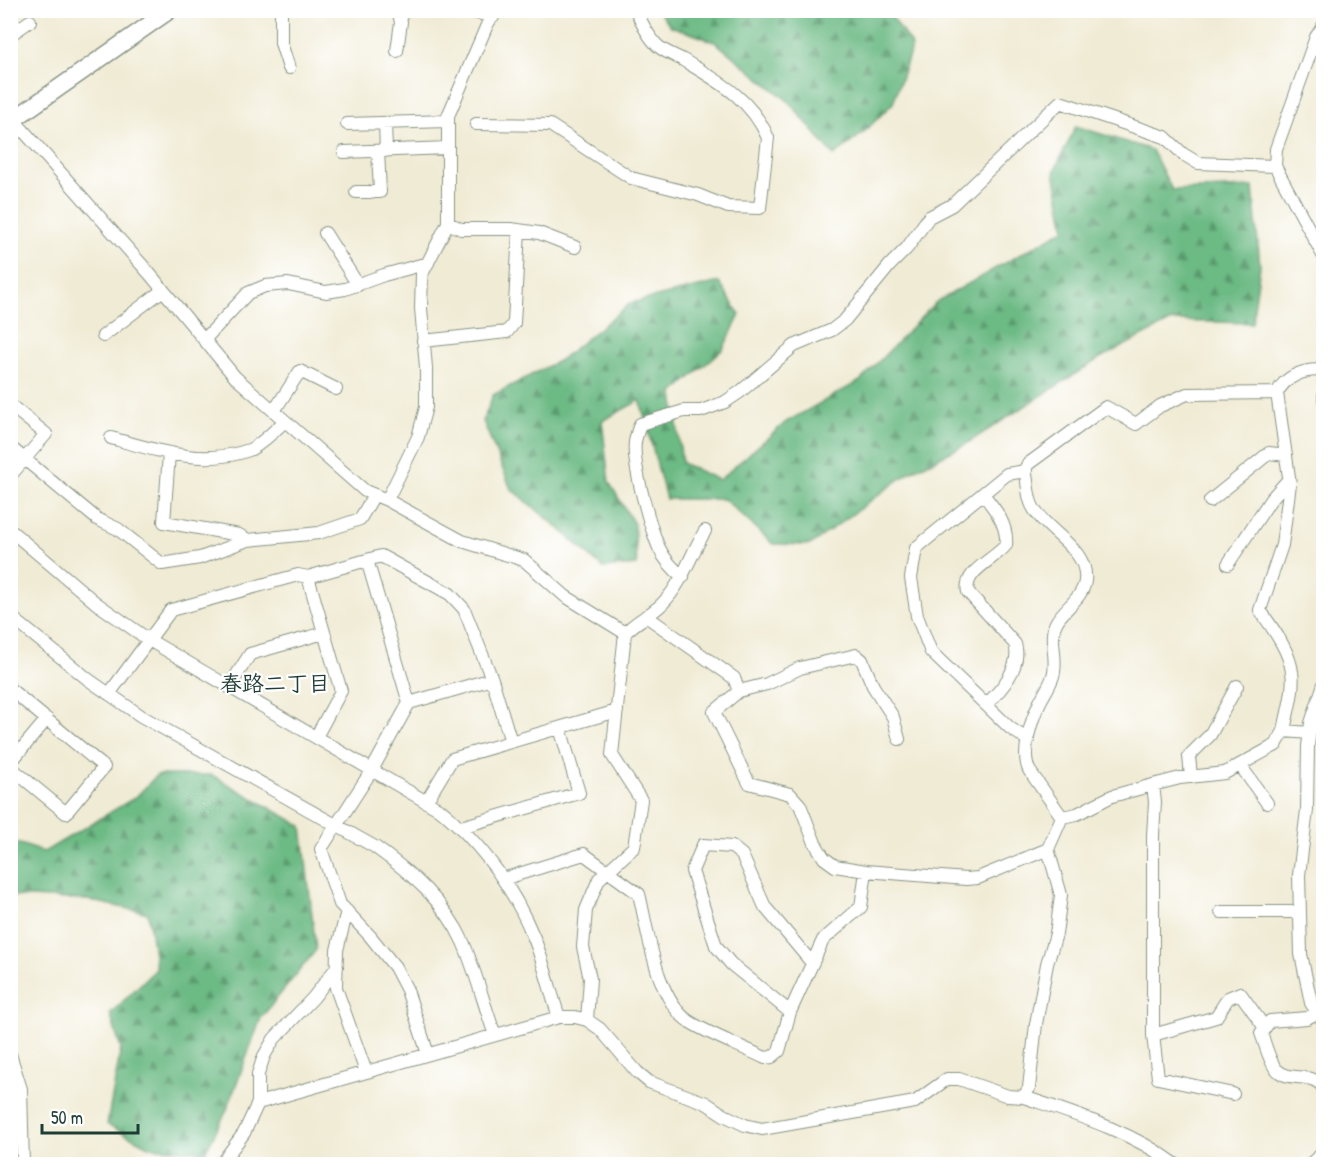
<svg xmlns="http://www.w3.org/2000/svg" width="1334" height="1175" font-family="'Patrick Hand','Klee One',sans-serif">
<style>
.forest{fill:url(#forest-firs);stroke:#467c5c;stroke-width:1.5}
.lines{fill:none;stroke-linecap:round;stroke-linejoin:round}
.minor-casing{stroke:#889484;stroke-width:14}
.major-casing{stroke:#889484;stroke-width:19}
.minor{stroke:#fff;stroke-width:12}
.major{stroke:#fff;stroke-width:16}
.labels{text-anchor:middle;stroke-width:4.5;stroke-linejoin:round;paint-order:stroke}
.neighbourhood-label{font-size:22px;font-weight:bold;fill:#1f3d34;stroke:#fff}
</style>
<defs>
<pattern id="forest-firs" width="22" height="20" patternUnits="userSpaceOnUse" patternTransform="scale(1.5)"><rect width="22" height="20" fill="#6cba84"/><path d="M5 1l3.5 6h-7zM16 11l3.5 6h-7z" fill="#58986d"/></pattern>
</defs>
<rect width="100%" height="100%" fill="#fff"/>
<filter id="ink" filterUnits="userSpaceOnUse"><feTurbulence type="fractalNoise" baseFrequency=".0167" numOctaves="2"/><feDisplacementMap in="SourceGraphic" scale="12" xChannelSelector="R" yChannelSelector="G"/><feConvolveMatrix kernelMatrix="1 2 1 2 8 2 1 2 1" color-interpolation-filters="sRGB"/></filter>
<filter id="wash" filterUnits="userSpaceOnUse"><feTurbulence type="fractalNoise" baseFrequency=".008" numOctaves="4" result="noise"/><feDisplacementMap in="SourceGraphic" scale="24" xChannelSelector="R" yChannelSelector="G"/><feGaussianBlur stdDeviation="1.35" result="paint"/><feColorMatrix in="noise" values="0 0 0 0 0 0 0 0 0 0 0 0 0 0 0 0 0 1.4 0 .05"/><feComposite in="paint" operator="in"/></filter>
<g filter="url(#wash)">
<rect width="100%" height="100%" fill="#f0ebd4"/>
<!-- forest -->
<path class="forest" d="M658,11H888L912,46L893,103L863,133L834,156L788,101L715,42L671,26Z
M1076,126L1152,150L1172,190L1253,187L1260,266L1252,323L1172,321L1100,358L966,444L910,472L810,545L773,544L724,499H666L640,400L602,421L609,482L634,524L637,565L603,568L560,529L511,489L483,421L493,395L560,360L631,303L719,282L740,315L723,349L673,393L682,463L719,480L786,422L860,381L936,302L1065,229L1054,172Z
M157,775H212L302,826L316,950L261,1018L226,1112L205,1152L150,1147L107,1124L121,1049L110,1014L156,969L148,913L87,900L11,896V841L44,852L136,797Z"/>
</g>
<g filter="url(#ink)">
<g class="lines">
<defs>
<path id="minor" d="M281,10V43L289,68
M465,10L493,17
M1324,25L1316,37L1276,149L1275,166L1324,257
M10,35L30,21
M397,51L401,22L398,10
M14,120L149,273L235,377L365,491L387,500L418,437L426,407V368L421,308L422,274L448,223V116L487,25L496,10
M385,123L386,151
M347,124L448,121
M476,124L550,125L631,178L698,195L728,207L760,208L768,138C751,98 718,81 683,60C674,55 661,51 655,43C647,34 641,22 636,10
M344,152L448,148
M356,192H380L378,151
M448,223L461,229H511L539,233L575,247
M325,233L358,285
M103,336L163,290
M204,340L248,293L265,286L288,284L326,292L345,289L384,275L428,263
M423,341L507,332L514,323L519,230
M1324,395V400
M10,405L46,434L10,476
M274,411L300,371L336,389
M111,438C155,450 203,467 249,450C260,446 276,429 285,421
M10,447L97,519L118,529L162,564L200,558L248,540L319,533L360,519L374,495
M169,454L164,522L239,535L248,540
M1026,471L1007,474L916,548L911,578L917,616L931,652L1010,728L1028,740
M983,494C995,509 1008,525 1006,545C994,560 963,571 968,592L1015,644C1022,667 1001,690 986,705
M387,500L462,541L524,560L565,596L625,633L612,755L641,800L634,847L599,879L586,910L583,947L590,979L587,1020
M1210,501L1269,453L1286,455
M10,530L96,603L149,640L442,811C482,845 514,889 534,938C544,963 550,991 559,1017
M367,560L381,556L450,594L464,609L492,679
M1228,564L1271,499L1289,479
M683,577C673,569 665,560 659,548C650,527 632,464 635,442C636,436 638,430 640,424L684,411H701L725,402L740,392L794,346L832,330L845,320L890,265L907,248L929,217L952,205L1060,102L1165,137L1183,154L1198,163L1275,166
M10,616L89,680L141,716L375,847C410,872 445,902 463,942C476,972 484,1005 495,1035
M646,616L734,678L739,691
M625,633C636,621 651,615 662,604C683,583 690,555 705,531
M1324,684L1311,723L1308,746L1307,810L1299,875L1301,954L1311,1003L1324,1022
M229,687L250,654L324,633
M10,689L104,767L66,813L10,767
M109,694L171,610L298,575L308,577
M409,703L372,770L321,849L340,904L370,936L395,967L407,990L428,1054
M1284,731C1287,713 1295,690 1292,672C1289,649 1272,628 1260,610L1282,545L1290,484L1277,393C1285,376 1306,368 1324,371
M316,737L341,691L308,577L367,560L409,703L492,679L511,742
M899,739L893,717L873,686L862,660L856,655L800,668L767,684L739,691L714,712L749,783L790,794L800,805L815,843L824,858L835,866L866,871L966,879L978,878L1048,849L1062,817L1077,814L1112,796L1153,785L1180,778L1225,773L1276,745L1284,731L1310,733
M10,763L47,719
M1240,765L1267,803
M1191,777L1189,756L1210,735L1237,686
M1153,785L1155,802L1153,835V1035L1216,1017L1228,998L1240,993L1265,1028
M426,802L452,759L617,711
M1062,817L1029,770C1021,753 1031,721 1039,704C1043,695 1050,686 1053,676C1059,658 1047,637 1057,621C1065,608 1083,597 1085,581C1089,549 1048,533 1034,509C1027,498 1028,481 1025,469L1028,464L1106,407L1136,424L1160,406L1187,394L1277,393
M461,827L579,793L560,728
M503,879L584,854L639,894C648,930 656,1001 690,1022C713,1036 741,1046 765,1058L772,1057L779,1051L790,1012L823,940L861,907L866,871
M347,911L337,950L336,988L366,1072
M1221,912H1300
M790,1012L731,964L716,946L692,871L703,845L732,847L742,855L765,907L812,963
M1317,1013L1307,1018L1270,1021L1261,1033C1265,1043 1269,1061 1276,1069C1290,1084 1311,1070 1324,1088
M1153,1035L1158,1078L1233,1094
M10,1054L21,1089L23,1164
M1024,1097C1077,1115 1130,1131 1175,1164
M258,1103L559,1017H575L587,1020L600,1029L637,1072L649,1082L706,1103L724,1115L745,1125L762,1129L915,1102L947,1079H959L1008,1096L1024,1097L1029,1088L1036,1024L1047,964L1056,934L1061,895L1048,849
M221,1164L244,1133L258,1103V1074L264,1056L274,1039L313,998L337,967
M1310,1164L1324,1152"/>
<path id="major" d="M10,122L170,10"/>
</defs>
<!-- minor casing -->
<use href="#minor" class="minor-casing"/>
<!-- major casing -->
<use href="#major" class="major-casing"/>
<!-- minor -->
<use href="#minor" class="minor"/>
<!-- major -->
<use href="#major" class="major"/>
</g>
</g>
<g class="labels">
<!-- neighbourhood labels -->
<g class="neighbourhood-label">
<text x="275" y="691">春路二丁目</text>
</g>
</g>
<!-- margin -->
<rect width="1334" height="1175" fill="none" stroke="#fff" stroke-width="36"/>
<!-- scale -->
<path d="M42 1124v9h96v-9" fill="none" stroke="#1f3d34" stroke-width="3"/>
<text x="51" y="1124" font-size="18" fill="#1f3d34" stroke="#ffffff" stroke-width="4.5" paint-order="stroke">50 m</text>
</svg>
